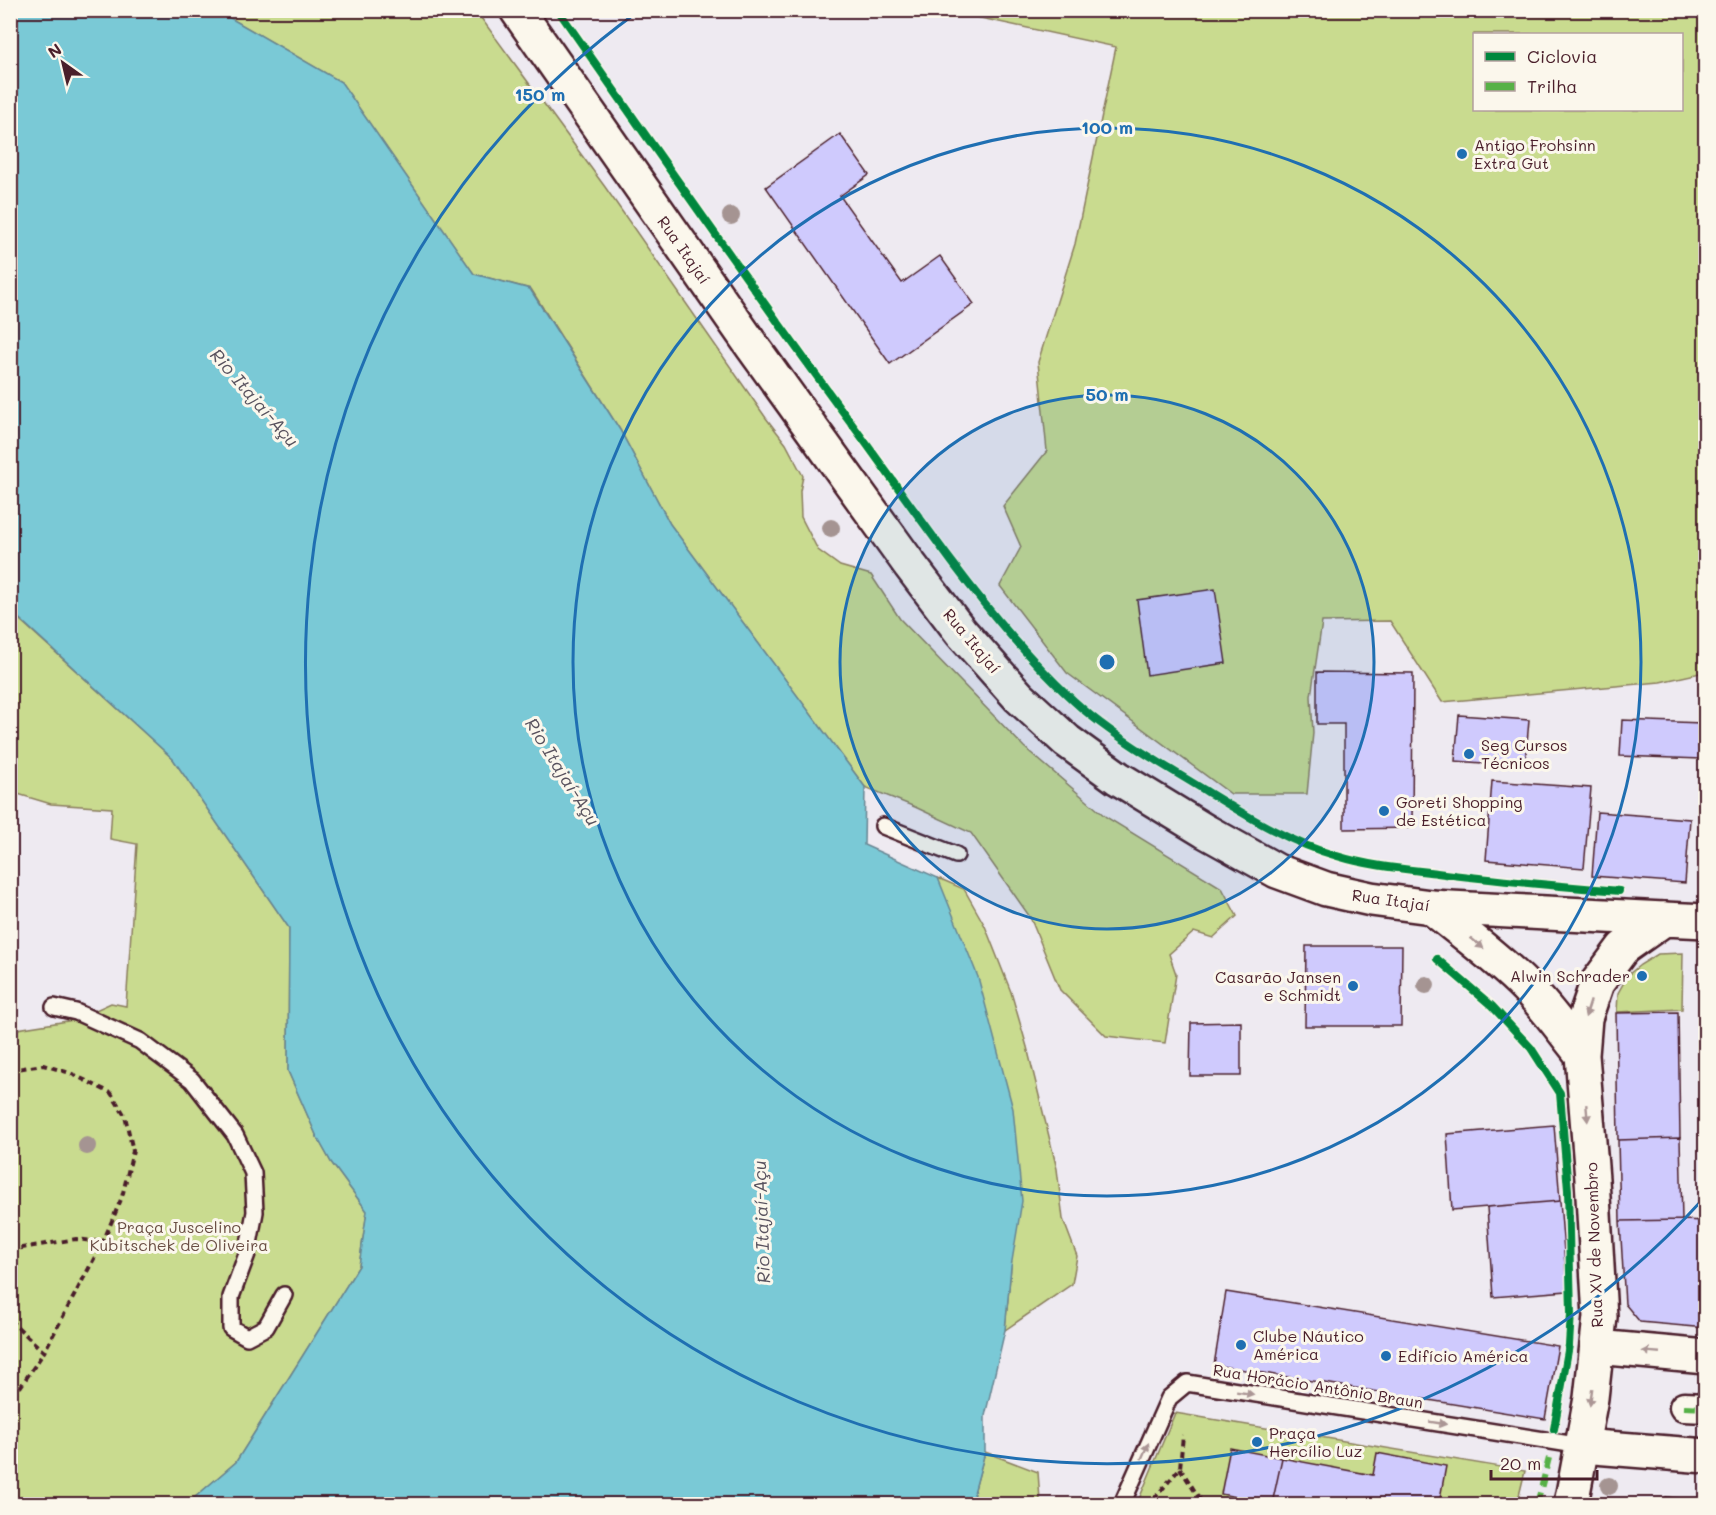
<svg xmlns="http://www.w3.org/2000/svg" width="1716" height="1515" font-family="Mali,sans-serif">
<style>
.green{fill:#c9db8f;stroke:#8a7d5d;stroke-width:1.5;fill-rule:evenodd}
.water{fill:#7ac9d6;stroke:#678592;stroke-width:1.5}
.building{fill:#cfcafd;stroke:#4a1f2b;stroke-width:1.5}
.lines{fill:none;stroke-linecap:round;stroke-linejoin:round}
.lane-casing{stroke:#4a1f2b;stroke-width:20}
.street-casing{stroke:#4a1f2b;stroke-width:33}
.secondary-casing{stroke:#4a1f2b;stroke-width:38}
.primary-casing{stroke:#4a1f2b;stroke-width:38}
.path{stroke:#4a1f2b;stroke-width:4;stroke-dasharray:6 4.5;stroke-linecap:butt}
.lane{stroke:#fbf7ec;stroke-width:15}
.street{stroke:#fbf7ec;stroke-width:28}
.secondary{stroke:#fbf7ec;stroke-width:33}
.primary{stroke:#fbf7ec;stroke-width:33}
.quiet{stroke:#57b146;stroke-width:6;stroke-dasharray:12 6;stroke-linecap:butt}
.cycleway-casing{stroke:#fbf7ec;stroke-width:11}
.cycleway{stroke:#00873e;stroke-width:8}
.tree{fill:#a59492}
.oneway{fill:#ab9695}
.ring{fill:none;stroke:#1f6fb2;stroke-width:3}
.poi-dot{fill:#1f6fb2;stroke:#fbf7ec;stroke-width:2}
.labels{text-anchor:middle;stroke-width:6;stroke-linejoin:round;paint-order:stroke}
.poi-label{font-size:16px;fill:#4a1f2b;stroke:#fbf7ec;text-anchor:start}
.street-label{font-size:16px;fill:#4a1f2b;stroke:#fbf7ec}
.park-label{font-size:16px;fill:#6a4e44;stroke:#fbf7ec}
.water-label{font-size:18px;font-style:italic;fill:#58525e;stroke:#fbf7ec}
.centre{fill:#1f6fb2;stroke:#fbf7ec;stroke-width:3}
.ring-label{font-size:18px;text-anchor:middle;font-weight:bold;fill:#1f6fb2;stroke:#fbf7ec;stroke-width:6;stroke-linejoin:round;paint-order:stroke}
</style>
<rect width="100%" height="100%" fill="#eeeaf1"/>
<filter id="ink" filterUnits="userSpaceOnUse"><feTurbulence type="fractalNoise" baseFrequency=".0167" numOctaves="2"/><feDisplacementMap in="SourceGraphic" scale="12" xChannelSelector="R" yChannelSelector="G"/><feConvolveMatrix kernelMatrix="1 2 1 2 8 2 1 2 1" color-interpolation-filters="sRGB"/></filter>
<g filter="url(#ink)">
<!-- green -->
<path class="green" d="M218,11H476L605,187L766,418L786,444L803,476L800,491L801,517L818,550L840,566L871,575L900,619L1024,747L1106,817L1222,888L1237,916L1213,938L1194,932L1169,954L1176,974L1165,1043L1106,1036L1060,990L1030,917L971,833L915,807L865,787L670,524L620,430L531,289L474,274L341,82Z
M948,11H1705V672L1660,682L1442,702L1390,621L1322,622L1311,696L1313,733L1307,794H1231L1067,673L1000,586L1021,547L1003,506L1047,451L1038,362L1075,244L1116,47ZM1474,34H1682V110H1474Z
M10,611L173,759L289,928L288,1071L317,1137L331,1162L367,1211L359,1266L236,1462L187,1504H11V1030L74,1020L111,1003L126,1006L137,844L110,839L112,808L51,804L11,792Z
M938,878L964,889L985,926L1011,992L1027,1047L1057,1169L1063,1219L1077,1256L1072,1284L1005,1330L1011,1267Z
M1683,953L1682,1009L1617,1012L1618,993L1628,975L1640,965L1658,954Z
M1175,1413L1525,1471L1517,1504H1137Z
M985,1452L1038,1472L1040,1500L1038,1504H971Z"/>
<!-- water -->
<path class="water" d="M10,11H218L341,82L474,274L530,289L620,430L670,524L865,787L864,845L938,878L978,977L1013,1109L1022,1201L1011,1267L1005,1330L985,1416V1452L971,1504H187L236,1462L359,1266L367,1211L331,1162L317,1137L288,1071L289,928L173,759L11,611Z"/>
<!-- building -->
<path class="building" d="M840,134L869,175L840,196L902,283L940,256L974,304L890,364L766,187Z
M1215,589L1226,663L1147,675L1137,600Z
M1317,672L1413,673L1412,828L1344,829V724H1317Z
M1459,715L1529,720L1525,766L1455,761Z
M1622,720L1702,723L1701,759L1620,756Z
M1492,781L1591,788L1584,868L1486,860Z
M1597,812L1690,819L1685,883L1592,876Z
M1306,946H1402L1401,1026H1305Z
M1678,1012L1680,1138L1618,1140L1616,1013Z
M1241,1022V1076H1190L1191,1023Z
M1554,1125L1560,1201L1452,1210L1447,1134Z
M1680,1138L1682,1220L1620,1221L1618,1140Z
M1560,1201L1567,1291L1493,1297L1487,1207Z
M1682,1220L1706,1221V1328L1640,1322L1625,1304L1620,1221Z
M1226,1292L1558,1346L1545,1419L1214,1365Z
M1230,1448L1282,1458L1272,1504L1221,1494Z
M1377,1453L1446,1466L1439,1504H1272L1282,1458L1373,1475Z
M1666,1497L1706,1502V1504H1658Z"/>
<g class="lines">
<defs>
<path id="lane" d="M883,826L956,855
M54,1007L76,1012L140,1041L192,1080L235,1135L253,1173L255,1212L247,1254L231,1297V1328L247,1337L266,1327L284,1295
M1122,1504L1169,1398L1187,1383L1582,1446"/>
<path id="street" d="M1684,1407L1706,1408"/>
<path id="secondary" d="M517,10L752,346L910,565L961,632L1019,697L1067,741L1118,778L1205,831L1277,871L1326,889L1371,899L1431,907L1664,919
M1597,1347L1706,1357
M1582,1446L1706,1456"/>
<path id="primary" d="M1431,907C1461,931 1492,954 1520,981C1543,1003 1562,1029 1582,1055
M1571,1504L1591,1398L1600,1317L1592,1179L1582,1055L1585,1018L1597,983L1623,948L1664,919L1706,921"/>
</defs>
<!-- lane casing -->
<use href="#lane" class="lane-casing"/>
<!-- street casing -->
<use href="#street" class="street-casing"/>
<!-- secondary casing -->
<use href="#secondary" class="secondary-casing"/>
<!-- primary casing -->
<use href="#primary" class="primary-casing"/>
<!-- path -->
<path class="path" d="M10,1070L43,1065L70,1073L111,1093L125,1116L133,1151L122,1197L103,1242L44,1352
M10,1250L76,1239L103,1242
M10,1320L44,1352L21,1386L10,1397
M1180,1468L1203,1504
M1154,1499L1180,1468L1183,1435"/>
<!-- lane -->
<use href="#lane" class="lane"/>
<!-- street -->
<use href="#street" class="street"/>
<!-- secondary -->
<use href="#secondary" class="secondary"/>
<!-- primary -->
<use href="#primary" class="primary"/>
<!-- quiet -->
<path class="quiet" d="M1684,1407L1706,1408
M1537,1504L1549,1458"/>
<defs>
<path id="cycleway" d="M558,10C653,146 748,283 846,416C901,490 952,568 1013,638C1037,665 1062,692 1090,715C1126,744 1167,767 1206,791C1247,816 1290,843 1337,856C1369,866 1404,869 1437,873C1498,881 1559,886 1619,891
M1437,959L1492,1006L1531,1048L1560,1093L1568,1190L1571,1313L1569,1345L1554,1429"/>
</defs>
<!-- cycleway casing -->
<use href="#cycleway" class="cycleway-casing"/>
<!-- cycleway -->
<use href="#cycleway" class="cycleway"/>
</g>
<!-- trees -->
<g class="tree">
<circle cx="731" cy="216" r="9"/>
<circle cx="831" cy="528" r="9"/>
<circle cx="1426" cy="985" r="9"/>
<circle cx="87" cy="1146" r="9"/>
<circle cx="1609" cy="1486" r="9"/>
</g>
<!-- one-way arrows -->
<defs><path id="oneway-solid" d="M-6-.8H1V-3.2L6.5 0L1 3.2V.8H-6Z" transform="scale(1.5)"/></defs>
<g class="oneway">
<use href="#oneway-solid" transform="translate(1477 943) rotate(39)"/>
<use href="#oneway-solid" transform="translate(1588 1009) rotate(108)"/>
<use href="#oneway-solid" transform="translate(1587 1113) rotate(85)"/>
<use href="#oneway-solid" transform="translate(1651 1352) rotate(-175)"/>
<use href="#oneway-solid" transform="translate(1245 1393) rotate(9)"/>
<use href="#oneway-solid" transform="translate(1591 1397) rotate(98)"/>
<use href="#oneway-solid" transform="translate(1438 1423) rotate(9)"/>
<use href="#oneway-solid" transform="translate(1145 1451) rotate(-66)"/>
</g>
</g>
<!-- distance rings -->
<circle cx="1107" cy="662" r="267" fill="#1f6fb2" fill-opacity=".12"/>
<g class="ring">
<circle cx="1107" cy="662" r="267"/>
<circle cx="1107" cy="662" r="534"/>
<path d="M1703 1199A802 802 0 1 1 636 13"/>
</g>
<!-- markers -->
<g class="poi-dot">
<circle cx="1462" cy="154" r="6"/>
<circle cx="1469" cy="754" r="6"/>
<circle cx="1384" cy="811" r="6"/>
<circle cx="1642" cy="976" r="6"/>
<circle cx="1353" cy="986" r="6"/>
<circle cx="1241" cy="1345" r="6"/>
<circle cx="1386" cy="1356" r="6"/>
<circle cx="1257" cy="1442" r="6"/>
</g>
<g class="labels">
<!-- poi labels -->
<g class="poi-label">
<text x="1474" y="151">Antigo Frohsinn<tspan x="1474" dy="18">Extra Gut</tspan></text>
<text x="1481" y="751">Seg Cursos<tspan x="1481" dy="18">Técnicos</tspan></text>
<text x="1396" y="808">Goreti Shopping<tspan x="1396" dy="18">de Estética</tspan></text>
<text x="1630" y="982" text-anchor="end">Alwin Schrader</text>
<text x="1341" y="983" text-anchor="end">Casarão Jansen<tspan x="1341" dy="18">e Schmidt</tspan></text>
<text x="1253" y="1342">Clube Náutico<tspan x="1253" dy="18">América</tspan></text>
<text x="1398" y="1362">Edifício América</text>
<text x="1269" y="1439">Praça<tspan x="1269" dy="18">Hercílio Luz</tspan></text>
</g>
<!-- street labels -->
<g class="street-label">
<text transform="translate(684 250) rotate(55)" y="6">Rua Itajaí</text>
<text transform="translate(972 641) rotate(50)" y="6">Rua Itajaí</text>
<text transform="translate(1391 900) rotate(8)" y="6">Rua Itajaí</text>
<text transform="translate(1594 1245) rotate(-92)" y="6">Rua XV de Novembro</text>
<text transform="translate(1318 1386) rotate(9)" y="6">Rua Horácio Antônio Braun</text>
</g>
<!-- park labels -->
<g class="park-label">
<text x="179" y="1233">Praça Juscelino<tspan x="179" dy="18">Kubitschek de Oliveira</tspan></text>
</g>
<!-- water labels -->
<g class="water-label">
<text transform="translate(254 398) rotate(49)" y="6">Rio Itajaí-Açu</text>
<text transform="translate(562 772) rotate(58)" y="6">Rio Itajaí-Açu</text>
<text transform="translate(762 1222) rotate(-92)" y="6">Rio Itajaí-Açu</text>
</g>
</g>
<circle cx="1107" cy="662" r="9" class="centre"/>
<g class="ring-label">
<text x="540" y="101">150 m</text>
<text x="1107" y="134">100 m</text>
<text x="1107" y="401">50 m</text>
</g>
<!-- margin -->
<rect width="1716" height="1515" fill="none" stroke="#fbf7ec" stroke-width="36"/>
<rect x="18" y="18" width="1680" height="1479" fill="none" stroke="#4a1f2b" stroke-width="2" filter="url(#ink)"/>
<!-- legend -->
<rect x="1473" y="33" width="210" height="78" fill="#fbf7ec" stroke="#b4a19f" stroke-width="1.5"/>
<rect x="1485" y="52" width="30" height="9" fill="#00873e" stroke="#b4a19f" stroke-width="1.5"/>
<text x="1527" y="63" font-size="18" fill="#4a1f2b">Ciclovia</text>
<rect x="1485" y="82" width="30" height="9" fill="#57b146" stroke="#b4a19f" stroke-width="1.5"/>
<text x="1527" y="93" font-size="18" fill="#4a1f2b">Trilha</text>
<!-- north arrow -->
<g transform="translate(63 63) rotate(326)" stroke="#fbf7ec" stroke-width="4.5" paint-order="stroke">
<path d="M0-4.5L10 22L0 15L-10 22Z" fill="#4a1f2b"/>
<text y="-9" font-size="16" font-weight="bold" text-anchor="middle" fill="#4a1f2b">N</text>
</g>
<!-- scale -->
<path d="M1491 1470v9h106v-9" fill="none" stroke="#4a1f2b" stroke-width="3"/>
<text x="1500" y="1470" font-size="18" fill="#4a1f2b" stroke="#fbf7ec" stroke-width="4.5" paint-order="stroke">20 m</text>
</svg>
